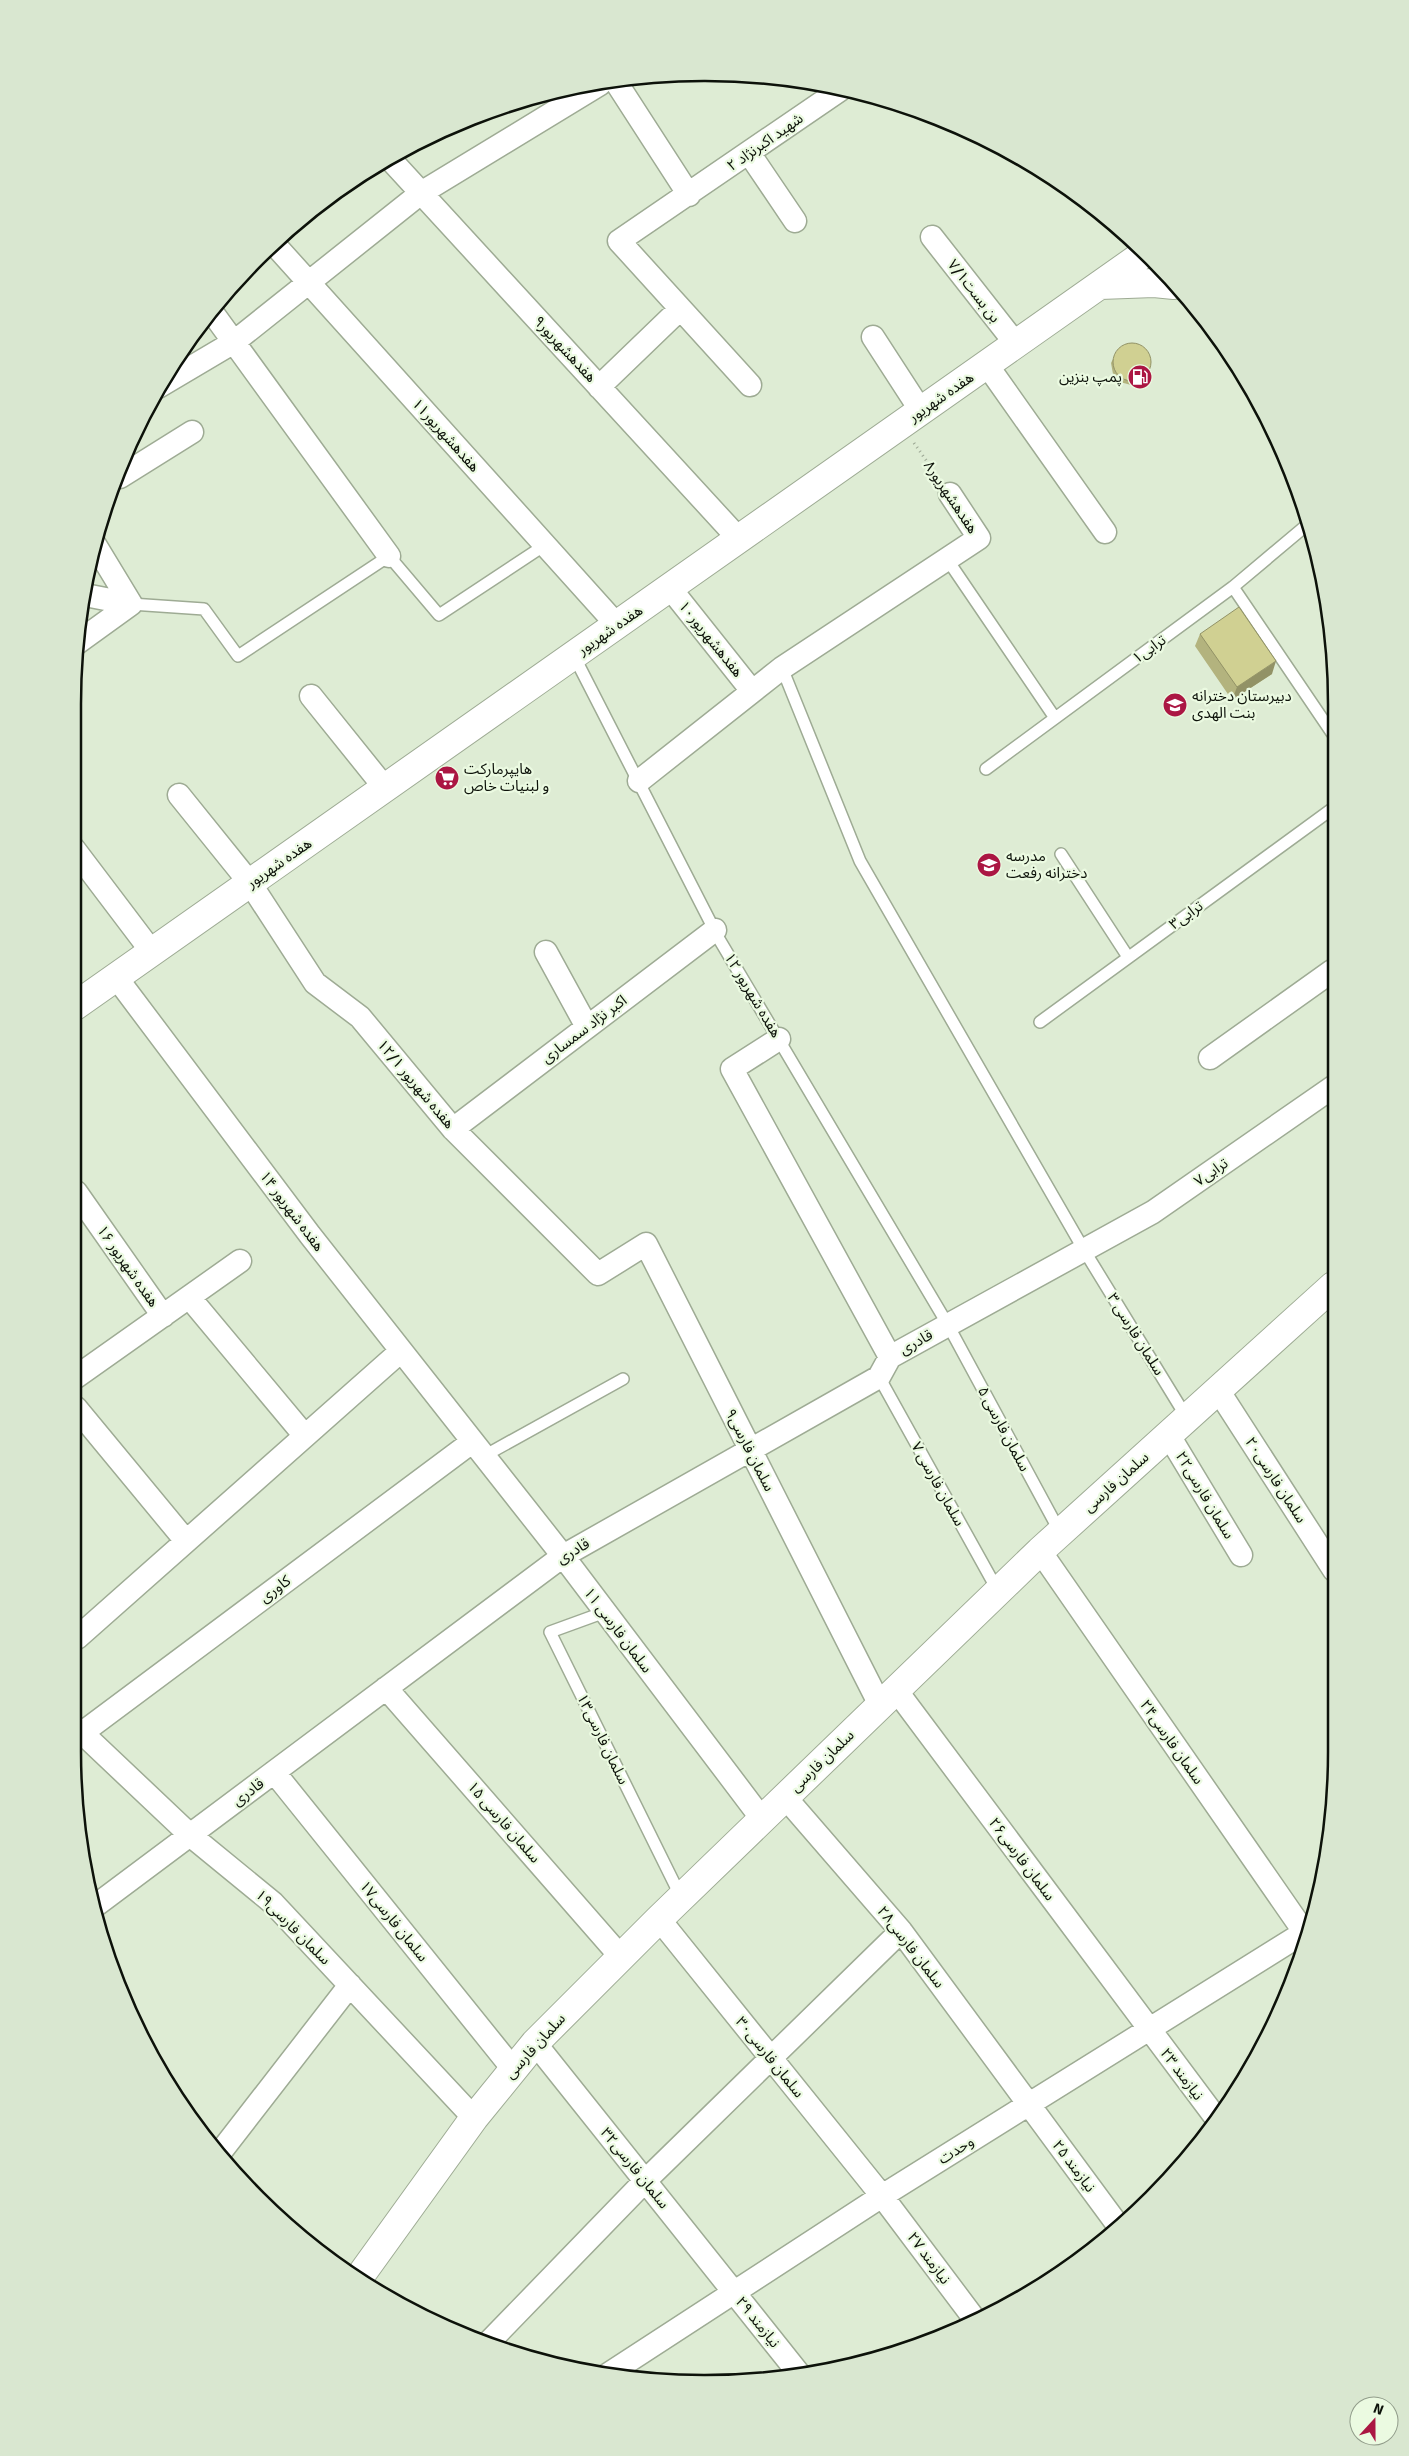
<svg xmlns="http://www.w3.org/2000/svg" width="1409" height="2456" font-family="Signika,'Noto Sans Arabic',sans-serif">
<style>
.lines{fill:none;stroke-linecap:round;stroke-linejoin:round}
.service-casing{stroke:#9eab94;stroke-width:14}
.minor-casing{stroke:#9eab94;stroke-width:25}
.tertiary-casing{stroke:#9eab94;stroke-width:30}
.secondary-casing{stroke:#9eab94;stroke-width:30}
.path{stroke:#9aa592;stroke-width:3;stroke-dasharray:1 4;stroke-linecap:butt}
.service{stroke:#fff;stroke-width:11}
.minor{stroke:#fff;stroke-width:22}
.tertiary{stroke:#fff;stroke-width:28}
.secondary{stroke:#fff;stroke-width:28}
.wall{fill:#b3b37e}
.shaded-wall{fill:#929266}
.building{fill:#d0d092;stroke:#929266}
.labels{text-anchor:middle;stroke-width:4.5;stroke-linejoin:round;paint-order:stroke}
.street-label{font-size:15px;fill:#0d120a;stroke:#ebfae1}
.poi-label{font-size:15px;fill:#0d120a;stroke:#ebfae1;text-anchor:start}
.rim{fill:none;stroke:#0d120a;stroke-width:2.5}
</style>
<rect width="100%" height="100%" fill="#deecd4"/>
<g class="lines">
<defs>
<path id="service" d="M947,559L1055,718
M1233,587L1332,733
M131,604L204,609L238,656L389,556L439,615L545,545
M574,656L719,939L948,1325L1060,1532
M782,668L860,861L1084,1250L1187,1418
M986,769L1233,587L1308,524
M1061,854L1128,957
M1040,1022L1332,809
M879,1377L998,1591
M484,1456L623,1379
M605,1612L550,1632L681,1897"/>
<path id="minor" d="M616,82L689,195
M749,153L795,221
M390,159L739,539
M932,237L1016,344
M275,245L617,625
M212,312L389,556
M873,337L921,411
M987,365L1105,532
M750,385L619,241L840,90
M158,387L234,342L421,193L600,84
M599,387L680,309
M120,477L192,432
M94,543L131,604
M670,588L752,691
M85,595L131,604
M77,643L131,604
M311,696L385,788
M639,781L782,668L979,538L950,494
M179,795L250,883L315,983L360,1017L453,1129L598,1274L646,1244L880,1705
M74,849L152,952
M546,952L587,1027
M116,977L310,1235L563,1556L762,1819
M779,1039L732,1069L890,1357
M1210,1058L1332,971
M453,1129L715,930
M76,1192L163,1316
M189,1297L305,1436
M76,1377L240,1261
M1218,1390L1334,1570
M76,1408L186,1541
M1168,1434L1241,1555
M1040,1551L1307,1936
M77,1638L401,1351
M386,1688L621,1957
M896,1690L1216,2118
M78,1729L190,1835L273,1903L474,2118
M78,1736L472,1442
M274,1772L513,2069
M785,1797L901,1931L1120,2228
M95,1906L563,1556L879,1377L890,1357L1153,1212L1333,1087
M659,1919L882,2196L976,2321
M535,2043L800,2375
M219,2154L350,1985
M489,2342L645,2181L901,1931
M607,2375L882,2196L1308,1930"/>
<path id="tertiary" d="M358,2279L474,2118L535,2043L659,1919L1040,1551L1333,1286"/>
<path id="secondary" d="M1100,285L1154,283L1174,285
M75,1006L1145,253"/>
</defs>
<!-- service casing -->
<use href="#service" class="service-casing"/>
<!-- minor casing -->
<use href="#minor" class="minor-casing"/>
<!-- tertiary casing -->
<use href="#tertiary" class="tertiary-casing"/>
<!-- secondary casing -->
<use href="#secondary" class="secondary-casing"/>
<!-- path -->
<path class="path" d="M914,443L938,477"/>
<!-- service -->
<use href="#service" class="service"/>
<!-- minor -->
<use href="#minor" class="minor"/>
<!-- tertiary -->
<use href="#tertiary" class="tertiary"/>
<!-- secondary -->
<use href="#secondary" class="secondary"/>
</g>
<!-- wall -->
<path class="wall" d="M1113,359L1148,374L1141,382L1131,385L1120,382L1113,374L1111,363Z
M1200,634L1272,674L1232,700L1195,646Z"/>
<!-- shaded-wall -->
<path class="shaded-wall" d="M1150,369L1148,374L1141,382L1131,385L1132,381Z
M1276,661L1272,674L1232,700L1237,687Z"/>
<!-- building -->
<path class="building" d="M1113 362a19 19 0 1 1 38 0a19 19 0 1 1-38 0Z
M1239,607L1276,661L1237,687L1200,634Z"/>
<!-- icons -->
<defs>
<symbol id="fuel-disc" viewBox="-11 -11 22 22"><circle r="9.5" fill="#ab1643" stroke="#ebfae1"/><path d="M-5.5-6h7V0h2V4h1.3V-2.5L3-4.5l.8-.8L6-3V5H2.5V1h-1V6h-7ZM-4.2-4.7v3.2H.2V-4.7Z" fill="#fff"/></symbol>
<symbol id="school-disc" viewBox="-11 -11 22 22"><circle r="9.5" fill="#ab1643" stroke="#ebfae1"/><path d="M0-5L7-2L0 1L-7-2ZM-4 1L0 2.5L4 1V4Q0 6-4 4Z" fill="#fff"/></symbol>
<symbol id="supermarket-disc" viewBox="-11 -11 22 22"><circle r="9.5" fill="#ab1643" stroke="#ebfae1"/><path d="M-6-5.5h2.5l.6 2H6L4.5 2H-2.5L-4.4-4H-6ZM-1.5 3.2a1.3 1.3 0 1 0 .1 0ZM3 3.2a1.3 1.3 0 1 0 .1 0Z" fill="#fff"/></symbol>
</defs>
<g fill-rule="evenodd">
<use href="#fuel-disc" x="1126" y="363" width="28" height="28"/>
<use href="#school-disc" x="1161" y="691" width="28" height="28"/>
<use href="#supermarket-disc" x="433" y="764" width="28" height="28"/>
<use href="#school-disc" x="975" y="851" width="28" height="28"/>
</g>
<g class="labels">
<!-- street labels -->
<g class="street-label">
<text transform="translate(765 142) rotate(-35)" y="5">شهید اکبرنژاد ۲</text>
<text transform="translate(974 291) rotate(52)" y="5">بن بست۷/۱</text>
<text transform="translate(565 349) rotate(47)" y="5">هفدهشهریور۹</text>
<text transform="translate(941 397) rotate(-35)" y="5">هفده شهریور</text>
<text transform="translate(446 435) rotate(48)" y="5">هفدهشهریور۱۱</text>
<text transform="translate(951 497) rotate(56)" y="5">هفدهشهریور۸</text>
<text transform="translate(610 630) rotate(-35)" y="5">هفده شهریور</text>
<text transform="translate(711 639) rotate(51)" y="5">هفدهشهریور۱۰</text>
<text transform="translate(1149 649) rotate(-36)" y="5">ترابی۱</text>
<text transform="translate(279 863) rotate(-35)" y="5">هفده شهریور</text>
<text transform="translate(1186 915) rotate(-36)" y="5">ترابی۳</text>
<text transform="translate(753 995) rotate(59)" y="5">هفده شهریور ۱۲</text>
<text transform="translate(584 1029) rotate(-37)" y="5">اکبر نژاد سمساری</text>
<text transform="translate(416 1084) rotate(50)" y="5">هفده شهریور ۱۲/۱</text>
<text transform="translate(1211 1172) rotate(-35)" y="5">ترابی۷</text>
<text transform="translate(292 1211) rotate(53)" y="5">هفده شهریور ۱۴</text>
<text transform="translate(128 1266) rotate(55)" y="5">هفده شهریور ۱۶</text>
<text transform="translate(1136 1334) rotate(58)" y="5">سلمان فارسی ۳</text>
<text transform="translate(916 1342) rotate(-29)" y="5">قادری</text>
<text transform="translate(1004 1429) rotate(62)" y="5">سلمان فارسی ۵</text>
<text transform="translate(750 1450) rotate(63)" y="5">سلمان فارسی۹</text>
<text transform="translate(1276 1480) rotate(57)" y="5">سلمان فارسی۲۰</text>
<text transform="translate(1116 1482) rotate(-42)" y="5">سلمان فارسی</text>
<text transform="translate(938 1484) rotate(61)" y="5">سلمان فارسی ۷</text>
<text transform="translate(1205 1495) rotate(59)" y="5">سلمان فارسی۲۲</text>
<text transform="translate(573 1551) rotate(-31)" y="5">قادری</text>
<text transform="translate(275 1589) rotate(-37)" y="5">کاوری</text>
<text transform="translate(618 1630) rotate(53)" y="5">سلمان فارسی ۱۱</text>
<text transform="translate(603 1739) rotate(64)" y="5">سلمان فارسی۱۳</text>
<text transform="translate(1172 1742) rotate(55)" y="5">سلمان فارسی۲۴</text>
<text transform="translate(822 1761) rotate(-44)" y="5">سلمان فارسی</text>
<text transform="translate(248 1792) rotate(-37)" y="5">قادری</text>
<text transform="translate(504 1822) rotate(49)" y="5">سلمان فارسی ۱۵</text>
<text transform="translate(1022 1859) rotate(53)" y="5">سلمان فارسی۲۶</text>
<text transform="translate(394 1921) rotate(51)" y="5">سلمان فارسی۱۷</text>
<text transform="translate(293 1927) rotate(45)" y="5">سلمان فارسی۱۹</text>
<text transform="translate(911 1947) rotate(52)" y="5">سلمان فارسی۲۸</text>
<text transform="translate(535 2046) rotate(-48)" y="5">سلمان فارسی</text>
<text transform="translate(770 2057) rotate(51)" y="5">سلمان فارسی۳۰</text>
<text transform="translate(1182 2074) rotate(53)" y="5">نیازمند ۲۳</text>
<text transform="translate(956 2150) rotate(-32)" y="5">وحدت</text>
<text transform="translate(1074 2166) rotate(53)" y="5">نیازمند ۲۵</text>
<text transform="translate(635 2168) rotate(51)" y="5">سلمان فارسی۳۲</text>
<text transform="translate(929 2258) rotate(53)" y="5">نیازمند ۲۷</text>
<text transform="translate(758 2322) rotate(51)" y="5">نیازمند ۲۹</text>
</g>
<!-- poi labels -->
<g class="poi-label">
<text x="1122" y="382" text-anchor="end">پمپ بنزین</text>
<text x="1192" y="701">دبیرستان دخترانه<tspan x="1192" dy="17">بنت الهدی</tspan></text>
<text x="464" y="774">هایپرمارکت<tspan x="464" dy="17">و لبنیات خاص</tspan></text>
<text x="1006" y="861">مدرسه<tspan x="1006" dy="17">دخترانه رفعت</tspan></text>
</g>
</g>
<!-- crop -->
<path d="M0 0H1409V2456H0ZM704 81H705A623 623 0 0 1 1328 704V1752A623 623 0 0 1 705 2375H704A623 623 0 0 1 81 1752V704A623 623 0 0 1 704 81Z" fill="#d9e7d0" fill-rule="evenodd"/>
<path class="rim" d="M704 81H705A623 623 0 0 1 1328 704V1752A623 623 0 0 1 705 2375H704A623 623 0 0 1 81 1752V704A623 623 0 0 1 704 81Z"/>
<!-- north arrow -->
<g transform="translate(1374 2421) rotate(21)"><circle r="24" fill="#ebfae1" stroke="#929d8b"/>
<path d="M0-4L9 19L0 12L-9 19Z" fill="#ab1643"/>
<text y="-8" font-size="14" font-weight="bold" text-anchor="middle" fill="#0d120a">N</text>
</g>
</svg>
